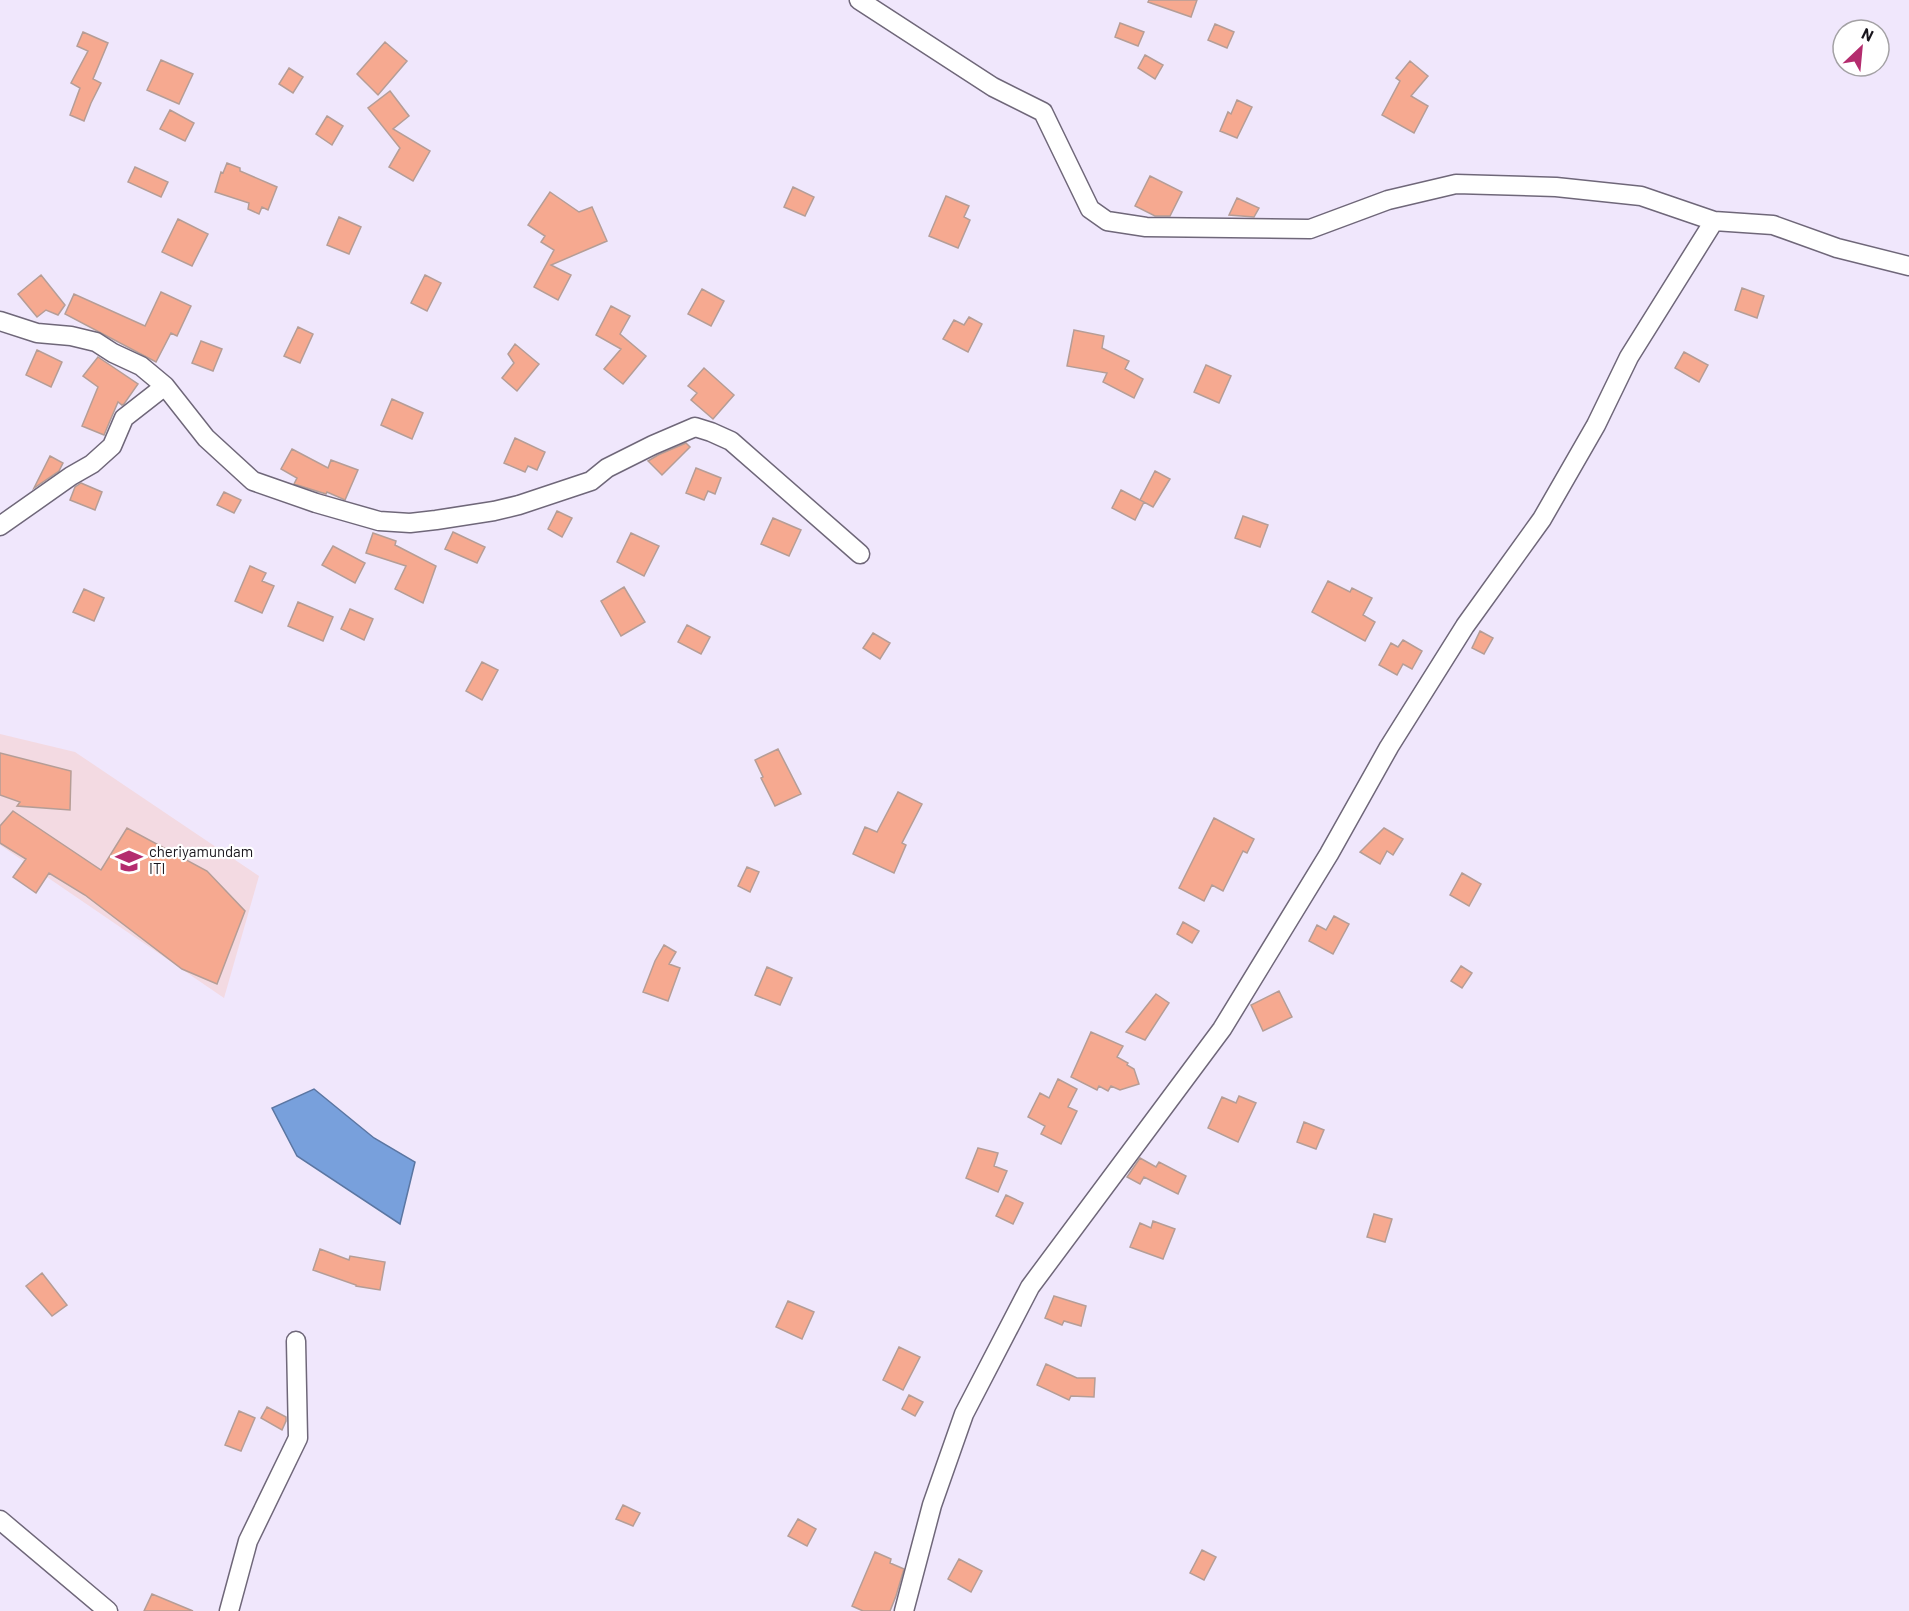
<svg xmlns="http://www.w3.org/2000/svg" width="1909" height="1611" font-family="Barlow,sans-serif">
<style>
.education{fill:#f3dae2}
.water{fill:#78a0dc;stroke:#5b76a2;stroke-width:1.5}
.building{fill:#f6a990;stroke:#b59d96;stroke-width:1.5}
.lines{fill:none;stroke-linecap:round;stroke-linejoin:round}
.minor-casing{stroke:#6f6779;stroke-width:21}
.minor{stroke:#fff;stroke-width:18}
.labels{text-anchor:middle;stroke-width:4.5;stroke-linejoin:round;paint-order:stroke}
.poi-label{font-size:15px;fill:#18151c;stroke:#fff;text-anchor:start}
</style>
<rect width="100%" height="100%" fill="#f0e7fc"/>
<!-- education -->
<path class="education" d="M0,734L75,752L259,876L224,998L0,845Z"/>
<!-- water -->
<path class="water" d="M314,1089L374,1138L415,1162L400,1224L297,1156L272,1108Z"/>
<!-- building -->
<path class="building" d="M1149,0H1197L1191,17L1148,2Z
M1120,23L1144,32L1138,46L1115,37Z
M1215,24L1234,32L1227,48L1208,40Z
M83,32L108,43L93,79L101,83L91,103L84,121L70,115L80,88L71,83L88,51L77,46Z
M385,42L407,61L378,95L357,74Z
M1145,55L1163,65L1155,79L1138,68Z
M161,60L193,74L179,104L147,90Z
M1410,61L1428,76L1411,96L1428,106L1414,133L1382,115L1400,81L1396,78Z
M289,68L303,77L293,93L279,84Z
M390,91L409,116L393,129L430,151L413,181L389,167L400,148L368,108Z
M1237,100L1252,107L1237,138L1220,131L1228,112L1231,114Z
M170,110L194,123L185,141L160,129Z
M327,116L343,126L332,145L316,134Z
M227,163L240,168V171L277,187L268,210L262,207L259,214L248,209L249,203L215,192L221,172L223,173Z
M135,167L168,182L161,197L128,182Z
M1150,176L1182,192L1170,216H1155L1135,206Z
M793,187L814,197L805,216L784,207Z
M550,192L579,212L592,207L607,241L551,265L571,275L558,300L534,287L554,250L541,242L545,236L528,225Z
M946,196L969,206L964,217L970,220L958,248L929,236Z
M1237,198L1259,208L1254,217L1229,215Z
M339,217L361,227L349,254L327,245Z
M178,219L208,234L192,266L162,252Z
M41,275L65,305L58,315L46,310L37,317L18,294Z
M425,275L441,283L427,311L411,303Z
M1742,288L1764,296L1757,318L1735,310Z
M702,289L724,301L711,326L688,314Z
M161,292L191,306L177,336L171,333L156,362L65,314L74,294L145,326Z
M611,306L630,316L620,334L646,356L623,384L604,369L621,349L596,335Z
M969,317L982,324L968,352L943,339L954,320L964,325Z
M298,327L313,334L300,363L284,356Z
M1074,330L1104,336L1102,348L1129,361L1125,369L1143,379L1134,398L1103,382L1107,373L1067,366Z
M201,341L222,349L213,371L192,363Z
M515,344L539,364L517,391L502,378L514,363L508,354Z
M37,350L62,362L51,387L26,375Z
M1684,352L1708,365L1699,382L1675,368Z
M98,357L138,384L124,404L122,405L118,402L104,435L82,426L98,387L83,376Z
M1206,365L1231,376L1219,403L1194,392Z
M704,368L734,395L713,419L691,400L697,393L688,386Z
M392,399L423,413L412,439L381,425Z
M515,438L545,452L537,470L528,466L525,472L504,463Z
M686,443L690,447L662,475L648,461L658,455Z
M292,449L328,468L331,460L358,470L345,500L327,492L326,494L294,484L297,478L281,469Z
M50,456L63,463L59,471L34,488Z
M696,468L721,478L715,494L708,491L704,500L686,493Z
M1155,471L1170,479L1153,507L1140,500Z
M81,483L102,492L95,510L70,500L75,487Z
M1121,490L1144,502L1135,520L1112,508Z
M224,492L241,500L234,513L217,505Z
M557,511L572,518L562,537L548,529Z
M1243,516L1268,525L1260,547L1235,538Z
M773,518L801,530L789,556L761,544Z
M453,532L485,547L477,563L445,549Z
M373,533L396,541L395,545L436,566L423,603L395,589L406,566L366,553Z
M631,533L659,546L644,576L617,562Z
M333,546L365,563L355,583L322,565Z
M250,566L266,573L262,581L274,586L262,613L235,601Z
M1328,581L1350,592L1352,588L1372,598L1363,615L1375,622L1365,641L1312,612Z
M624,587L645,622L621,636L601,601Z
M84,589L104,598L94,621L73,612Z
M298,602L333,617L323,641L288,626Z
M350,609L373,619L364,640L341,629Z
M687,625L710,637L701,654L678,642Z
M1480,631L1493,638L1484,654L1472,648Z
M873,633L890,643L880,659L863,648Z
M1403,640L1422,651L1412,669L1403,664L1397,675L1379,665L1391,643L1398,647Z
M482,662L498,670L482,700L466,691Z
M778,749L801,794L775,806L761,778L763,777L755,760Z
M0,753L71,771L70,810L17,806L20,802L0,795Z
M898,792L922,804L902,843L906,845L894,873L853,854L865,827L877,832Z
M13,811L101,870L127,828L207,871L245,911L217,984L182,969L85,895L49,873L36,893L13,877L26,859L0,843V826Z
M1214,818L1254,839L1247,853L1243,851L1223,891L1212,885L1204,901L1179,888Z
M1384,828L1403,839L1393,855L1387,851L1380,864L1360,852Z
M747,867L759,872L750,892L738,886Z
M1462,873L1481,884L1469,906L1450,895Z
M1334,916L1349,924L1333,954L1309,941L1317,925L1326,930Z
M1183,922L1199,931L1192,943L1177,934Z
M664,945L676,952L669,964L680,968L668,1001L643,992L655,961Z
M1461,966L1472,973L1462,988L1451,981Z
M767,967L792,978L780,1005L755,995Z
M1279,991L1292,1017L1263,1031L1251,1005Z
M1156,994L1169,1003L1145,1040L1126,1032Z
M1091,1032L1123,1046L1117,1057L1128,1063L1127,1065L1134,1069L1139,1084L1120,1090L1111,1086L1108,1091L1099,1086L1097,1090L1071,1077Z
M1058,1079L1077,1089L1068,1107L1077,1111L1061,1144L1041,1134L1045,1126L1028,1117L1040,1093L1049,1098Z
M1239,1096L1256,1103L1238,1142L1208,1128L1222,1097L1236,1103Z
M1304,1122L1324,1130L1316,1149L1297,1142Z
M978,1148L998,1153L994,1166L1007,1171L998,1192L966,1178Z
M1140,1158L1156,1167L1159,1162L1186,1176L1178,1194L1144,1177L1140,1184L1127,1177Z
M1006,1195L1023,1203L1013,1224L996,1216Z
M1374,1214L1392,1219L1385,1242L1367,1237Z
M1153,1221L1175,1229L1163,1259L1130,1247L1140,1223L1151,1228Z
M320,1249L349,1260L350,1256L385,1262L380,1290L356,1286V1285L313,1270Z
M42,1273L67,1305L52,1316L26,1286Z
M1054,1296L1086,1306L1081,1326L1064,1321L1062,1325L1045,1318Z
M788,1301L814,1312L802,1339L776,1327Z
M899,1347L920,1357L903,1390L883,1380Z
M1046,1364L1077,1378H1095L1094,1397L1071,1396L1069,1400L1037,1385Z
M909,1395L923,1402L915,1416L902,1409Z
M267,1407L286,1417V1421L282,1430L261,1418Z
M239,1411L255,1418L241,1451L225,1445Z
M623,1505L640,1513L633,1526L616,1519Z
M798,1519L816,1529L807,1546L788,1536Z
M1202,1550L1216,1557L1204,1580L1190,1573Z
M875,1552L891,1559L890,1563L904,1569L896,1596L890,1611H863L852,1606Z
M959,1559L982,1571L971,1592L948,1579Z
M152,1594L193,1611H144Z"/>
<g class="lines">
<defs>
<path id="minor" d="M859,0L993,87L1043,112L1090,209L1107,221L1146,227L1310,229L1388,200L1456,184L1556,187L1641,196L1714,221
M0,321L37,333L71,336L96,342L113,353L141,366L165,386L206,438L253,481L316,503L379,521L410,523L436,520L494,511L519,505L591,481L607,468L653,445L695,427L711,432L731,441L860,554
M0,526L71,476L92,464L112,446L124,418L165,386
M0,1520L108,1611
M229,1611L248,1541L298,1438L296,1341
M904,1611L932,1505L964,1414L1030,1287L1222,1029L1329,854L1389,747L1465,626L1542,519L1596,425L1629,357L1714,221L1773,225L1837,248L1909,266"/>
</defs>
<!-- minor casing -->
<use href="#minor" class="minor-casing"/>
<!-- minor -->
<use href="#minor" class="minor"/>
</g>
<!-- icons -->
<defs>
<symbol id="school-bare" viewBox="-9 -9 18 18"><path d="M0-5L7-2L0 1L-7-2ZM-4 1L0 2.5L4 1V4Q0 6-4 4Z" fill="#b42c6e" stroke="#fff" stroke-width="2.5" paint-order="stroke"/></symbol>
</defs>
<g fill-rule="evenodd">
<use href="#school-bare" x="110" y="842" width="38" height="38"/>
</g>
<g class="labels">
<!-- poi labels -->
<g class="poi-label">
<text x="149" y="857">cheriyamundam<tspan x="149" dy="17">ITI</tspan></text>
</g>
</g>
<!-- north arrow -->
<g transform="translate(1861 48) rotate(26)"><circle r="28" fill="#ffffff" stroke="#a3a1a4" stroke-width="1.5"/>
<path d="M0-4.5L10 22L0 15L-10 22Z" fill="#b42c6e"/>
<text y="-9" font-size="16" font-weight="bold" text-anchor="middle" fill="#18151c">N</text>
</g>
</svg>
